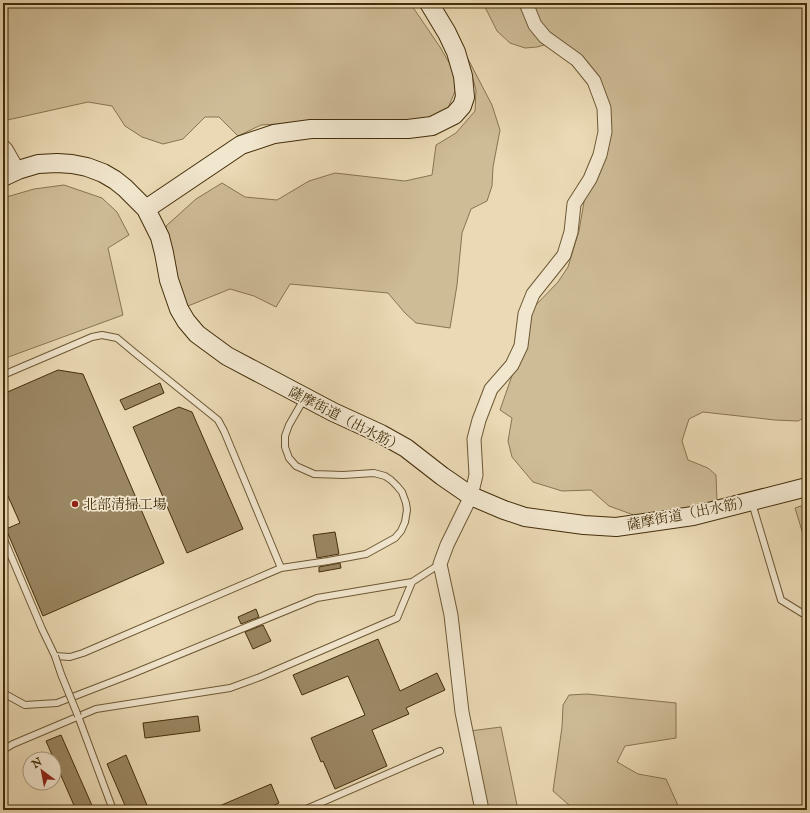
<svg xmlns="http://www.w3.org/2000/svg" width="810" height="813" font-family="'IM FELL English','Noto Serif JP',serif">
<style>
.green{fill:#cebc97;stroke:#887450}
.building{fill:#9a8662;stroke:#432d09}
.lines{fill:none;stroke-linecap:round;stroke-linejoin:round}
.lane-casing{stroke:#6d5834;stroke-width:8}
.street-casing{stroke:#6d5834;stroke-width:15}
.secondary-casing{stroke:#432d09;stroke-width:20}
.lane{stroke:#f1e6ce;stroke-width:6}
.street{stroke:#f1e6ce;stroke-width:13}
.secondary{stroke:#f1e6ce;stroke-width:18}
.lane-bridge-casing{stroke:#6d5834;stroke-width:8;stroke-linecap:butt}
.lane-bridge{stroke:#f1e6ce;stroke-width:6}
.poi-dot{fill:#8f2418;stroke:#f1e6ce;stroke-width:1.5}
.labels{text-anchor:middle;stroke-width:3.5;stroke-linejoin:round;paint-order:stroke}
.street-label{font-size:14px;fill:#432d09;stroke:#f1e6ce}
.poi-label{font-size:14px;fill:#432d09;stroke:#f1e6ce;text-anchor:start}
</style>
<rect width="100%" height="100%" fill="#ead9b4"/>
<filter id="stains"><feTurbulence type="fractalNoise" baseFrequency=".005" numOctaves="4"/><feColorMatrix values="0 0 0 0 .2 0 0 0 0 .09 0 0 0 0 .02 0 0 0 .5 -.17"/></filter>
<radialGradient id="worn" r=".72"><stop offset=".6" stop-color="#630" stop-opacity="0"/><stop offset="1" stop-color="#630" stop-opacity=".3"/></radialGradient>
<!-- green -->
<path class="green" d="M3,3H410L440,47L454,71L456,89L448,108L437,116L421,121L294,123L261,125L238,136L219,117H205L183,139L163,144L142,137L125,126L112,106L88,102L3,121Z
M483,3H807V416L798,421L775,420L703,412L689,419L682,441L688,460L708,468L716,475L717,501L645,520L631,514L609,506L591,490L562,491L533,482L512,457L508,441L512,418L500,410L521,350L533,308L558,282L568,267L579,231L585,196L606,156L604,89L558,41L537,47L525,48L510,43L497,31Z
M467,57L492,105L500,130L493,167L492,186L487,201L471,209L462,233L457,285L450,328L416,323L405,313L388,293L290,284L276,307L254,296L230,289L188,306L180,293L168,244L166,226L196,199L222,183L245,197L277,200L309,181L335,173L405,181L432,175L436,145L456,133L475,111L476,90Z
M64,185L102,198L117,212L129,235L108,248L123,315L3,359V198L34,189Z
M807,504V544H806L795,508Z
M587,694L676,703V738L625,746L617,762L638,774L666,779L680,810H571L569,805L553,791L562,727L563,705L569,695Z
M501,727L518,810H482L462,732Z"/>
<!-- building -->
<path class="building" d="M58,370L83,374L164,563L43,616L6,529L20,523L3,485V394Z
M160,383L164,393L125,410L120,400Z
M179,407L192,412L243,529L187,553L133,427Z
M335,532L339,554L317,558L313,535Z
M340,563L341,568L319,572V567Z
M256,609L259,617L241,624L238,617Z
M263,625L271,641L253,649L245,632Z
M378,639L400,691L437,673L445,690L406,708L409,714L372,730L387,766L335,789L323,761L321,762L311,738L365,715L348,676L302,695L293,675Z
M198,716L200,731L145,738L143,723Z
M61,735L94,810H76L46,741Z
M126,755L149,810H127L107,764Z
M271,784L279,803L263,810H210Z"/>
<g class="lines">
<defs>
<path id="lane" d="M3,375L92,337L102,335L117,338L135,353L218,420L224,431L281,568
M752,503L781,600L807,616
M3,537L42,629L55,656L70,657L83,653L281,568L328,561L366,554L395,538L401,531L405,522L407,510L406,503L402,492L397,486L391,480L385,476L374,473L343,475L314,474L296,466L289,458L285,447V436L289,425L304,399
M3,693L25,705L57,703L132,674L317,598L412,582L440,564
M78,716L113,810
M3,750L13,744L96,709L230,688L260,677L397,618L412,582
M304,810L440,751"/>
<path id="street" d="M3,146L6,149L18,170
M482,810L462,712L451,615L440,564L447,545L471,496L476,475L474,439L479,420L491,389L512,365L521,346L525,314L533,294L564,255L571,232L574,204L590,179L600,155L605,132L604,108L594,81L577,60L545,37L535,25L526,3"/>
<path id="secondary" d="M3,177L18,170L38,164L57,163L72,164L87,167L103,173L115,180L125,188L146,209L160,237L164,253L169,280L179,309L186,321L197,334L227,356L333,412L381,434L406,448L442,476L471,496L504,510L525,517L584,525L616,527L693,516L807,487
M146,209L241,145L274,134L311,129H408L432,126L454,115L462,106L465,97L463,76L456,52L447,33L429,3"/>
</defs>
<!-- lane casing -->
<use href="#lane" class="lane-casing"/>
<!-- street casing -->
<use href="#street" class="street-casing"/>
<!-- secondary casing -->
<use href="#secondary" class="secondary-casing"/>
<!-- lane -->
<use href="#lane" class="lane"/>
<!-- street -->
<use href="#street" class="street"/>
<!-- secondary -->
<use href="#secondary" class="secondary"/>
<defs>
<path id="lane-bridge" d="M55,656L61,674L78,716"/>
</defs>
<!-- lane-bridge casing -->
<use href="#lane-bridge" class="lane-bridge-casing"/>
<!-- lane-bridge -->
<use href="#lane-bridge" class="lane-bridge"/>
</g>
<!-- markers -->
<circle class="poi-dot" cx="75" cy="504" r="4"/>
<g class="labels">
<!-- street labels -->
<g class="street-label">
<text transform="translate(346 419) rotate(27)" y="5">薩摩街道（出水筋）</text>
<text transform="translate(689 513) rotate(-11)" y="5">薩摩街道（出水筋）</text>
</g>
<!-- poi labels -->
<g class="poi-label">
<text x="83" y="509">北部清掃工場</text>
</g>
</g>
<!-- margin -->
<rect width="810" height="813" fill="none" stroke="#ead9b4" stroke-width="16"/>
<rect x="4" y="4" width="802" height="805" fill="none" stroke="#432d09" stroke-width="2"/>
<rect x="8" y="8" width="794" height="797" fill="none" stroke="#432d09"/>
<!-- north arrow -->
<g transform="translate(42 771) rotate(328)"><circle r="19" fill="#f1e6ce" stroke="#ab9c7f"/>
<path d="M0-3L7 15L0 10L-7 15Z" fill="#8f2418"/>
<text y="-6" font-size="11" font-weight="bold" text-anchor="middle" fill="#432d09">N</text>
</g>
<rect width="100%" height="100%" filter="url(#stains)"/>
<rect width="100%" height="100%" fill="url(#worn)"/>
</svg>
